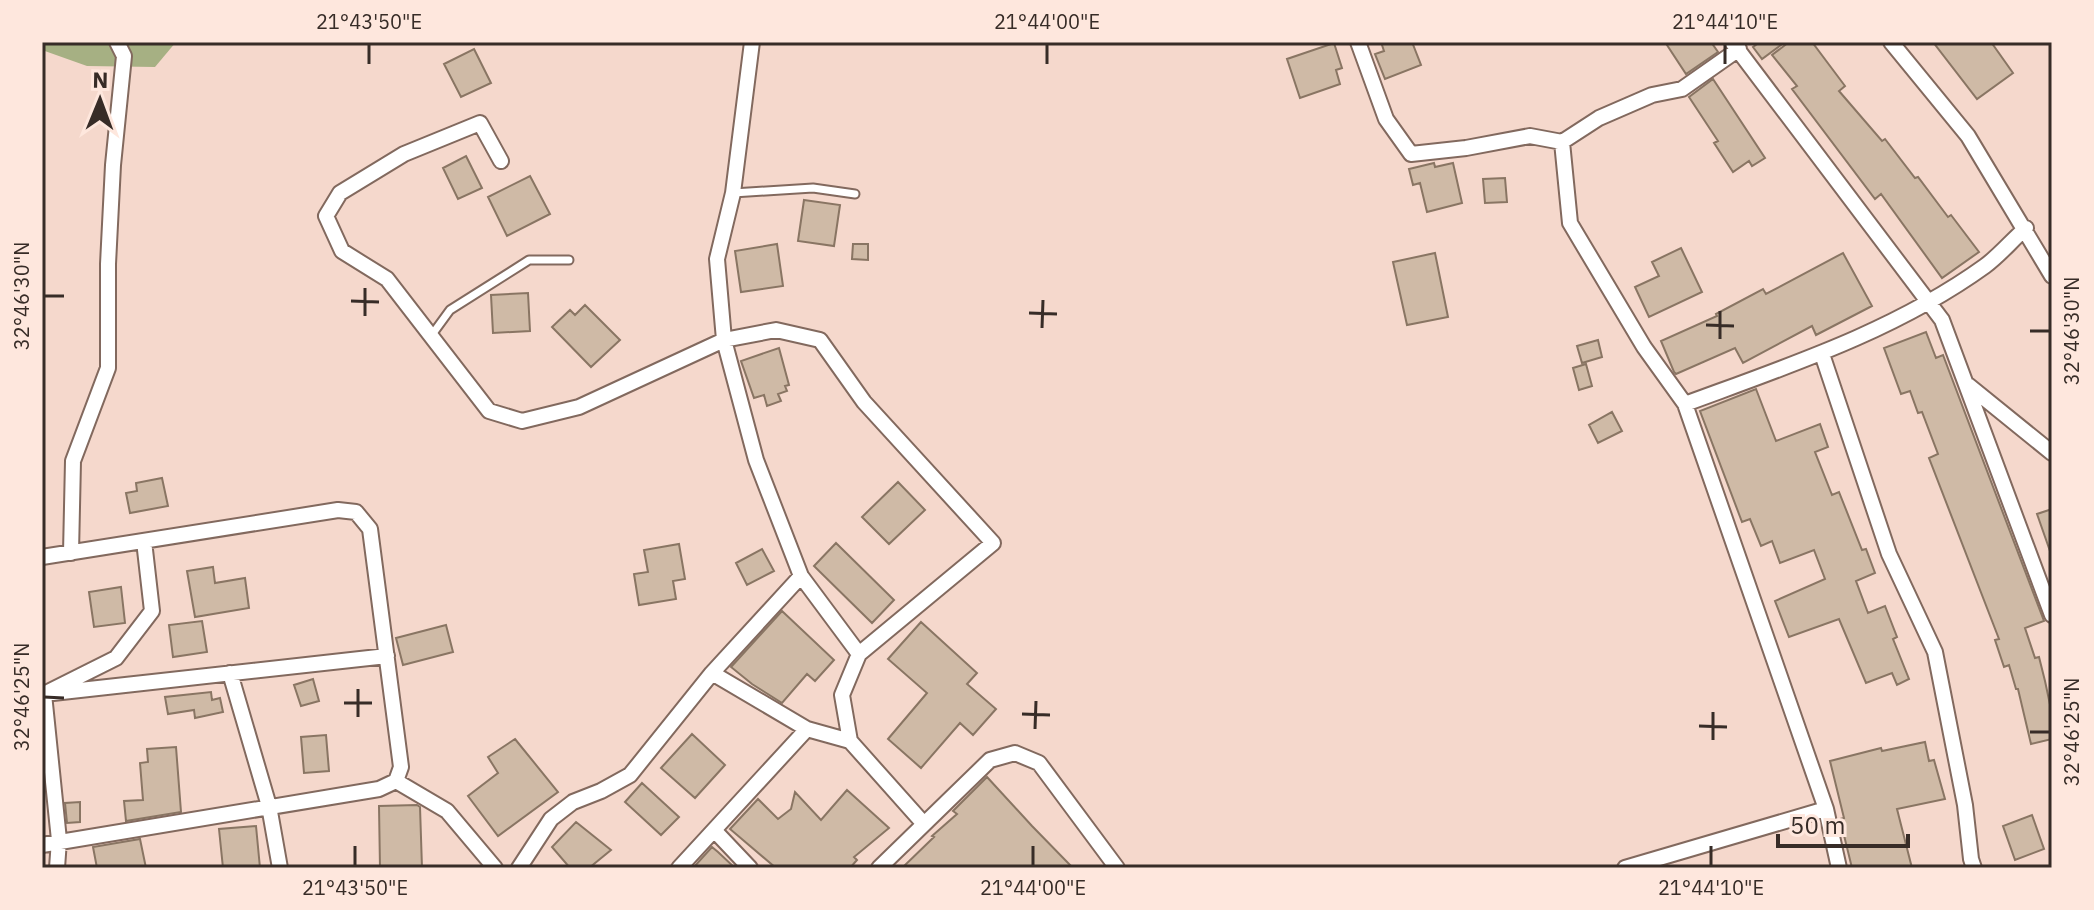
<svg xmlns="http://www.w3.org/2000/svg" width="2094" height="910" font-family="'IBM Plex Sans',sans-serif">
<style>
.forest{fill:#a6b083}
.building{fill:#cfbaa6;stroke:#897563;stroke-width:2}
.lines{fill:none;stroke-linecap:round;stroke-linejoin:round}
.lane-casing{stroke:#82695e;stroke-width:11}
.street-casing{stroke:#82695e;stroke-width:18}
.lane{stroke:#fff;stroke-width:7}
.street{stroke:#fff;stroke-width:14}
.ticks{fill:none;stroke:#372c27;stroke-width:3}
.neatline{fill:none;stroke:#372c27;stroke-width:3}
.ticks-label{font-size:20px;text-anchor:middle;fill:#372c27}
</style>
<rect width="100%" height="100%" fill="#f5d8cc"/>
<!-- forest -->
<path class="forest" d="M42,42H176L155,67L87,66L42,50Z"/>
<!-- building -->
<path class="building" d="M1381,42H1412L1421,65L1385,79L1375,54L1384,51Z
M1665,42H1711L1718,52L1686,74Z
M1760,42H1785L1762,59L1753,47Z
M1789,42H1812L1845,86L1839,91L1882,141L1885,139L1915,178L1918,177L1948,217L1951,215L1979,252L1942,278L1881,194L1875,199L1792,89L1797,86L1772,55Z
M1933,42H1991L2013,73L1977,99Z
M1334,43L1342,68L1336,70L1340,84L1300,98L1287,59Z
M474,49L491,83L461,97L444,64Z
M1713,79L1765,158L1752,166L1749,161L1733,172L1714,143L1718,141L1689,97Z
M466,156L482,188L458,199L443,168Z
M1434,163L1435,167L1453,163L1462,203L1427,212L1420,183L1413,185L1409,169Z
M530,176L550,214L507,236L488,197Z
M1505,178L1507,202L1485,203L1483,179Z
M804,200L840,205L834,246L798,241Z
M777,244L783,286L741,292L735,251Z
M853,244H868V260L852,259Z
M1681,248L1702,292L1649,317L1635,287L1659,276L1652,262Z
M1435,253L1448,317L1407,325L1393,262Z
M1843,253L1872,306L1816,335L1812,326L1743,363L1735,348L1676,374L1674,372L1661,341L1717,316L1716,314L1763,289L1766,294Z
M528,293L530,331L493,333L491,295Z
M585,305L620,340L591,367L552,327L570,310L575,315Z
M1926,332L1936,358L1943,355L2044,621L2025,628L2035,658L2039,657L2045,681L2052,714V739L2031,744L2018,689H2016L2009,665L2004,667L1995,640L1999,639L1929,458L1938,454L1922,412L1918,413L1910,391L1901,394L1884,348Z
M1598,340L1602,357L1582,363L1577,346Z
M779,348L789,385L785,386L787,391L778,394L781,401L767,406L764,395L754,398L741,361Z
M1586,364L1592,386L1579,390L1573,368Z
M1756,389L1776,441L1820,424L1828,447L1815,452L1832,495L1839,492L1862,550L1866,549L1875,573L1856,581L1868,613L1885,606L1897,637L1893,639L1909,679L1897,685L1892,673L1866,683L1839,619L1789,637L1775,601L1825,579L1814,550L1780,563L1772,541L1761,546L1750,519L1742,522L1700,411Z
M1612,412L1622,431L1598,443L1589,425Z
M162,478L168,506L130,513L126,493L137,491L136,483Z
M898,482L925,510L889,544L862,517Z
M2052,509V551H2050L2037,514Z
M836,543L894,600L872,623L814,566Z
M679,544L685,579L673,581L676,599L639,605L634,574L648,572L644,550Z
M762,549L774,571L747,585L736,563Z
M213,567L215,583L245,578L249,608L195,617L187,571Z
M121,587L125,623L94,627L89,592Z
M782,611L834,660L815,681L807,674L782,703L752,684L731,667Z
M202,621L207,652L173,657L169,625Z
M921,622L977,673L967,684L996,709L973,735L960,723L921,768L888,739L927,693L888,659Z
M446,625L453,652L403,665L396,638Z
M313,679L319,701L301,706L294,685Z
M211,692L212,700L220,698L223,712L195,718L194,710L168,714L165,697Z
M692,734L725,765L695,798L661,768Z
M326,735L329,771L304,773L301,737Z
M515,739L558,792L498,836L468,796L498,773L488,757Z
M1925,742L1929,761L1934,760L1945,799L1897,809L1912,868H1852L1840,819L1844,818L1830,761L1881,748L1882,751Z
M176,747L181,812L126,821L124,801L143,800L140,763L148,762L147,749Z
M987,777L1032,826L1073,868H902L934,837L932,836L957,814L953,811Z
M642,783L679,817L661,835L625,802Z
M847,790L889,828L854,857L857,860L850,868H776L730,829L758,799L778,819L791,809L795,792L821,820Z
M80,802V822L67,823L65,803Z
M417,805L420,807L422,868H380L379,806Z
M2032,815L2044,849L2015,860L2003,826Z
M576,822L611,850L589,868H570L552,847Z
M256,826L260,868H223L219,829Z
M140,839L146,868H97L93,847Z
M712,847L718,852L735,868H693Z"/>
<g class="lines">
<defs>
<path id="lane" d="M733,193L813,188L855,194
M431,336L450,310L529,260H569"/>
<path id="street" d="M752,42L733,193L717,259L724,340L756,460L801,576L859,654L842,695L850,741L924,824
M1358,42L1386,119L1411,154L1466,148L1530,136L1562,142L1599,118L1652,95L1682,89L1739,49
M1732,42L1942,320L2052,615
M1891,42L1968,136L2052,276
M1562,142L1570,223L1644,347L1685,404L1826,809
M501,161L480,123L404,154L340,193L326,216L342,251L387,279L489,411L522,421L579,407L724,340L776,330L820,340L864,402L993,543L859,654
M1822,354L1889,554L1935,652L1965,805L1971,859L1974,868
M1968,385L2052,453
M1685,404C1788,366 1895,331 1985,266C2000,255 2012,240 2026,228
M71,553L73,461L108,368V264L113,165L124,56L117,42
M42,557L338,510L356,512L370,529L401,767L396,781L379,789L42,845
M230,673L269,806L280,868
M712,673L807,729L850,741
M53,693L387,656
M396,781L447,811L495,868
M714,830L750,868
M57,868L59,840L44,694L116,658L152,611L144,541
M519,868L551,819L573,802L601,791L630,775L712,673L801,576
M679,868L807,729
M879,868L990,760L1015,753L1039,763L1117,868
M1625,868L1826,809L1839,868"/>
</defs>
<!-- lane casing -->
<use href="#lane" class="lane-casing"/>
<!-- street casing -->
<use href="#street" class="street-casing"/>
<!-- lane -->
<use href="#lane" class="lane"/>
<!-- street -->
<use href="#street" class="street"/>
</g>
<!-- ticks -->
<path class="ticks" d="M369,64V44M1047,64V44M1725,64V44M44,296H64M351,301L379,302M1029,313L1057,314M365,316V288M1706,325L1734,326M1042,328L1043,300M2030,331H2050M1720,339V311M44,697L64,698M344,703H372M1022,714L1050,715M358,717V689M1699,726L1727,727M1035,729L1036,701M2030,732H2050M1713,740V712M355,866V846M1033,866V846M1711,866V846"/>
<!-- border -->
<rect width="2094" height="910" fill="none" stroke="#fee7dd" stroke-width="88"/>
<!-- north arrow -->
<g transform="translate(100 100) rotate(1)" stroke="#fee7dd" stroke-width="6" paint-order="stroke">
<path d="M0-6L14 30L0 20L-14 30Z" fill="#372c27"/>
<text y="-12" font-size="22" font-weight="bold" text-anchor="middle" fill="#372c27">N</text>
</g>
<!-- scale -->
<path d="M1778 834v12h130v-12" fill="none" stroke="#372c27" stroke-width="4"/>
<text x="1790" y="834" font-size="24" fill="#372c27" stroke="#fee7dd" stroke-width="6" paint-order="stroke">50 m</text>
<rect x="44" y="44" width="2006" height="822" class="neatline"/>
<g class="ticks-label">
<text x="369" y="29">21°43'50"E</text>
<text x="1047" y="29">21°44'00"E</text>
<text x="1725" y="29">21°44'10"E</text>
<text transform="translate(22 296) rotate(-90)" y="7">32°46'30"N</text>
<text transform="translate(2072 331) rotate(-90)" y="7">32°46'30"N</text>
<text transform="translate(22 697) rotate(-90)" y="7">32°46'25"N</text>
<text transform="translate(2072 732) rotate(-90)" y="7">32°46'25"N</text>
<text x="355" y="895">21°43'50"E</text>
<text x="1033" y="895">21°44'00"E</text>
<text x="1711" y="895">21°44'10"E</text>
</g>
</svg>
